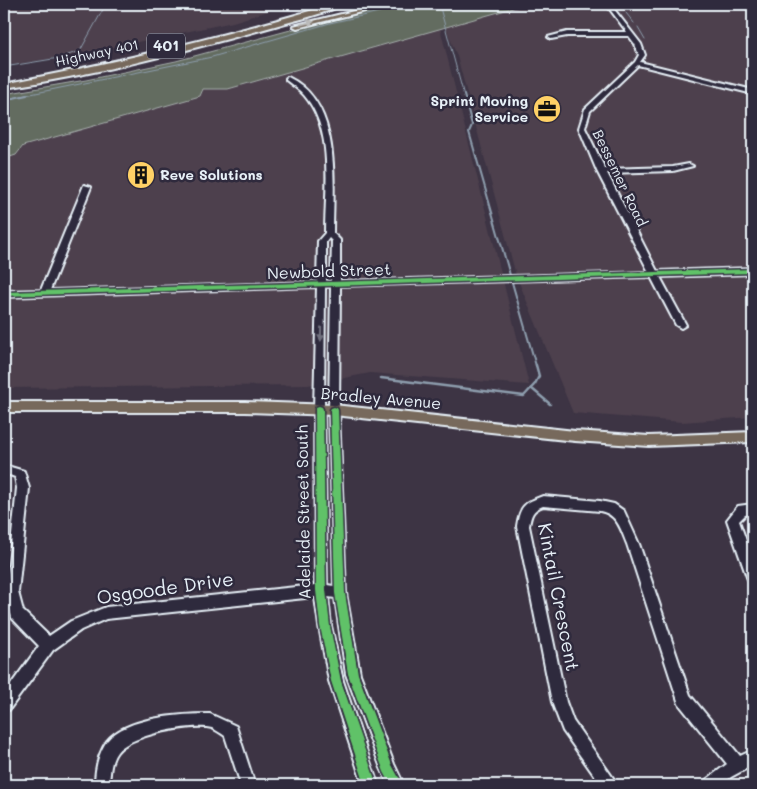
<svg xmlns="http://www.w3.org/2000/svg" width="757" height="789" font-family="Mali,sans-serif">
<style>
.built{fill:#4d404d}
.green{fill:#636c60;stroke:#a6aeac}
.lines{fill:none;stroke-linecap:round;stroke-linejoin:round}
.stream-far2{stroke:#8e9eae;stroke-width:1}
.stream-far1{stroke:#8e9eae;stroke-width:2}
.stream{stroke:#8e9eae;stroke-width:2.5}
.minor-casing{stroke:#e8f1f8;stroke-width:4}
.major-casing{stroke:#e8f1f8;stroke-width:4}
.highway-casing{stroke:#e8f1f8;stroke-width:4}
.minor{fill:#2f2a3d;fill-rule:evenodd}
.major{fill:#77695c;fill-rule:evenodd}
.highway{fill:#77695c;fill-rule:evenodd}
.cycleway-casing{stroke:#2f2a3d;stroke-width:3}
.cycleway{fill:#61c268;fill-rule:evenodd}
.oneway{fill:#bbbbba}
.oneway2{fill:#70707e}
.labels{text-anchor:middle;stroke-width:5;stroke-linejoin:round;paint-order:stroke}
.far-street-label{font-size:14px;fill:#e8f1f8;stroke:#2f2a3d}
.far-poi-label{font-size:14px;font-weight:bold;fill:#e8f1f8;stroke:#2f2a3d;text-anchor:end}
.shield{fill:#2f2a3d;stroke:#b0b5c0;stroke-width:1}
.shield-label{font-size:15px;font-weight:bold;fill:#e8f1f8}
.street-label{font-size:16px;fill:#e8f1f8;stroke:#2f2a3d}
.near-street-label{font-size:19px;fill:#e8f1f8;stroke:#2f2a3d}
</style>
<rect width="100%" height="100%" fill="#3d3444"/>
<filter id="ink" filterUnits="userSpaceOnUse"><feTurbulence type="fractalNoise" baseFrequency=".02" numOctaves="2"/><feDisplacementMap in="SourceGraphic" scale="10" xChannelSelector="R" yChannelSelector="G"/><feConvolveMatrix kernelMatrix="1 2 1 2 8 2 1 2 1" color-interpolation-filters="sRGB"/></filter>
<g filter="url(#ink)">
<!-- built -->
<path class="built" d="M4,4H291L233,22L76,55L4,66Z
M527,4H753V417L682,422L573,413L516,275L457,56L445,26Z
M440,28L529,385L370,373L308,385L4,388V159L16,155L23,146L202,89H228Z"/>
<!-- green -->
<path class="green" d="M403,4H527L228,89H203L200,96L23,146L16,155L4,159V94L86,80L176,61L309,25Z"/>
<g class="lines">
<!-- stream-far2 -->
<path class="stream-far2" d="M439,4L464,96
M618,4L623,9
M626,13L634,23
M638,28L645,40
M4,67L59,58L80,51L106,4
M21,96L212,57L330,23L415,4"/>
<!-- stream-far1 -->
<path class="stream-far1" d="M464,95L472,125L469,132L536,366
M4,100L27,95"/>
<!-- stream -->
<path class="stream" d="M381,378L524,396L535,384L539,376L536,365
M531,388L550,404"/>
<defs>
<path id="minor" d="M606,4H610L641,44L645,55L640,62L753,90V94L638,65L590,111L585,128L605,169L673,167L689,164L693,166L673,171L607,173L657,271L753,268V274L660,277L686,325L681,328L676,325L651,277L340,286L339,410L346,593L360,674L394,764L404,785H389L381,768L346,674L335,598L328,597L331,626L343,681L378,785H363L329,681L319,626L315,597L106,619L81,630L53,650L9,710L4,712V694L39,646L12,618L6,592L17,488L15,477L4,473V465L24,471L29,488L18,592L23,611L49,636L71,621L106,607L315,585L314,409L317,287L4,297V291L41,290L84,185L91,187L50,290L317,282L318,241L325,233C325,189 335,131 304,95C299,89 292,85 286,80V78L288,77C343,103 333,184 333,233L340,240V281L649,272L597,171L579,128L585,109L635,62L639,55L635,44L629,36H567L551,39L548,37L567,32H627ZM329,238L332,241L331,281H326V242ZM325,287H331L329,410L334,586L327,585L324,409Z
M543,496L600,501L614,504L624,511L639,544L690,695L740,756L753,750V765L731,777L722,785H704L706,780L727,764L679,704L627,544C621,529 617,514 600,511L543,506C532,510 531,515 529,526L566,702L573,721L618,785H601L563,731L552,702L517,526C520,506 524,503 543,496Z
M753,504V514L745,515L739,521L753,560V583L749,581L747,577L727,520L738,506Z
M210,714L236,726L255,785H241L225,736C221,733 216,730 212,728C191,723 130,735 117,752C110,761 110,774 109,785H95C95,770 98,754 107,741C126,717 182,714 210,714Z"/>
<path id="major" d="M4,402H245L334,405L575,431L649,436L753,432V442L649,446L575,441L334,415L245,412H4Z"/>
<path id="highway" d="M334,4H343C330,13 292,21 275,26C186,51 95,75 4,88V84C115,63 225,36 334,4Z
M382,4H393L297,28L293,26Z"/>
</defs>
<!-- minor casing -->
<use href="#minor" class="minor-casing"/>
<!-- major casing -->
<use href="#major" class="major-casing"/>
<!-- highway casing -->
<use href="#highway" class="highway-casing"/>
<!-- minor -->
<use href="#minor" class="minor"/>
<!-- major -->
<use href="#major" class="major"/>
<!-- highway -->
<use href="#highway" class="highway"/>
<defs>
<path id="cycleway" d="M753,269V273L4,296V292Z
M319,406L322,407L323,409L326,590L330,626L341,681L377,785H365L331,681L320,626L316,590L315,409L316,407Z
M334,407L337,408L338,410L345,593L358,674L392,765L403,785H391L384,772L348,674L335,593L330,410L331,408Z"/>
</defs>
<!-- cycleway casing -->
<use href="#cycleway" class="cycleway-casing"/>
<!-- cycleway -->
<use href="#cycleway" class="cycleway"/>
</g>
<!-- one-way arrows -->
<defs><path id="oneway-solid" d="M-6-.8H1V-3.2L6.5 0L1 3.2V.8H-6Z" transform="scale(1.25)"/></defs>
<use class="oneway" href="#oneway-solid" transform="translate(307 23) rotate(-13)"/>
<use class="oneway2" href="#oneway-solid" transform="translate(321 334) rotate(91)"/>
</g>
<!-- icons -->
<defs>
<symbol id="office-disc" viewBox="-11 -11 22 22"><circle r="9.5" fill="#ffd166" stroke="#2f2a3d"/><path d="M-6-3h4V-5.5h4V-3h4V5H-6ZM-1-4.5V-3h2v-1.5ZM-6 0V1H6V0Z" fill="#111"/></symbol>
<symbol id="building-disc" viewBox="-11 -11 22 22"><circle r="9.5" fill="#ffd166" stroke="#2f2a3d"/><path d="M-4-6H4V6H1V3H-1V6H-4ZM-2.5-4.3h1.7v1.8h-1.7ZM.8-4.3h1.7v1.8H.8ZM-2.5-1h1.7V.8h-1.7ZM.8-1h1.7V.8H.8Z" fill="#111"/></symbol>
</defs>
<g fill-rule="evenodd">
<use href="#office-disc" x="531" y="93" width="32" height="32"/>
<use href="#building-disc" x="125" y="159" width="32" height="32"/>
</g>
<g class="labels">
<!-- far-street labels -->
<g class="far-street-label">
<text transform="translate(97 53) rotate(-12)" y="5">Highway 401</text>
<text transform="translate(620 178) rotate(64)" y="5">Bessemer Road</text>
</g>
<!-- far-poi labels -->
<g class="far-poi-label">
<text x="528" y="106">Sprint Moving<tspan x="528" dy="16">Service</tspan></text>
<text x="160" y="180" text-anchor="start">Reve Solutions</text>
</g>
<!-- shield labels -->
<rect class="shield" x="147" y="33.5" width="38" height="25" rx="4"/>
<g class="shield-label">
<text x="166" y="51">401</text>
</g>
<!-- street labels -->
<g class="street-label">
<text transform="translate(329 271) rotate(-2)" y="6">Newbold Street</text>
<text transform="translate(381 398) rotate(5)" y="6">Bradley Avenue</text>
<text transform="translate(303 512) rotate(-91)" y="6">Adelaide Street South</text>
</g>
<!-- near-street labels -->
<g class="near-street-label">
<text transform="translate(165 588) rotate(-8)" y="7">Osgoode Drive</text>
<text transform="translate(559 597) rotate(79)" y="7">Kintail Crescent</text>
</g>
</g>
<!-- margin -->
<rect width="757" height="789" fill="none" stroke="#2f2a3d" stroke-width="20"/>
<rect x="10" y="10" width="737" height="769" fill="none" stroke="#e8f1f8" stroke-width="2" filter="url(#ink)"/>
</svg>
